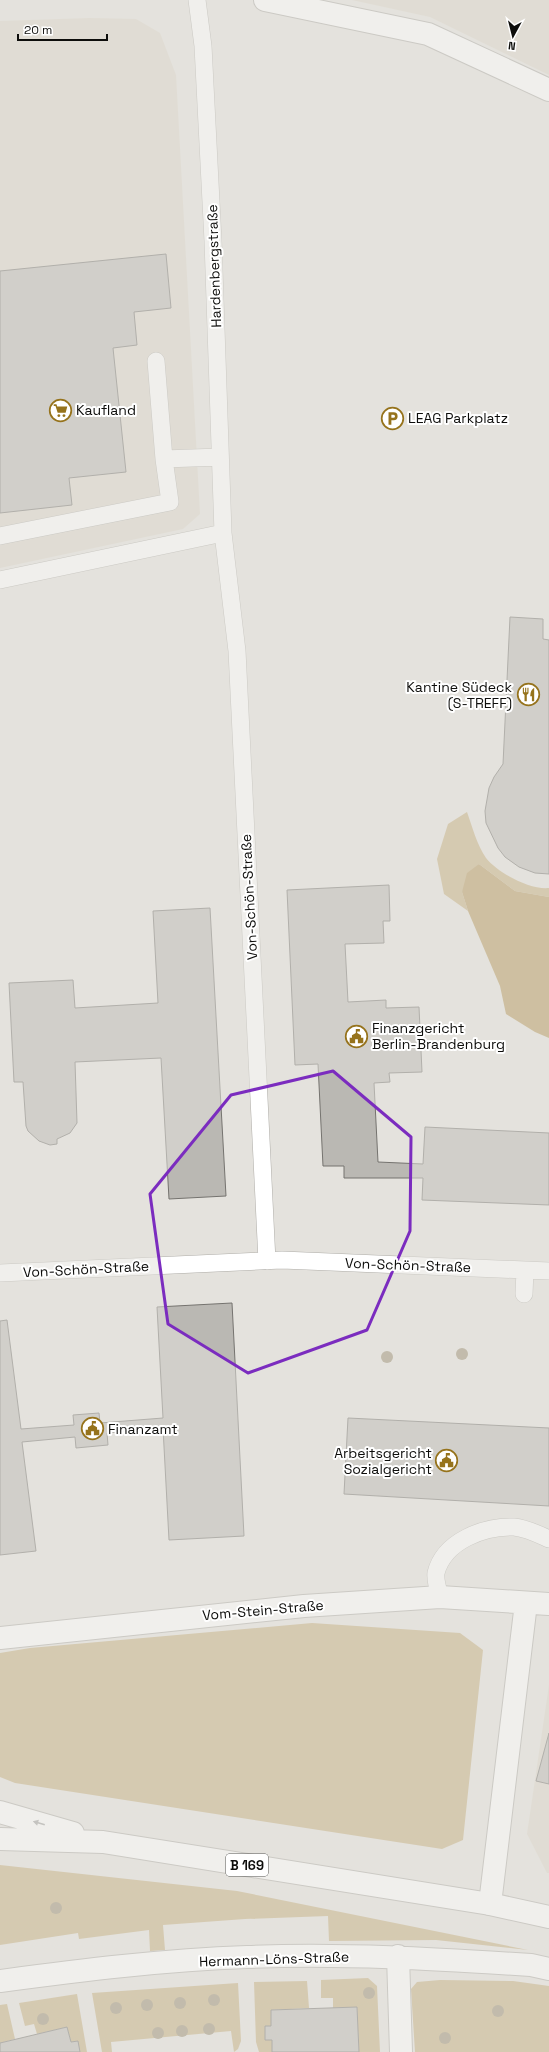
<svg xmlns="http://www.w3.org/2000/svg" width="549" height="2052" font-family="'Space Grotesk',sans-serif">
<style>
.built{fill:#dcd6ca}
.green{fill:#c4ad7d}
.water{fill:#b3965a}
.building{fill:#bab8b3;stroke:#75736f}
.lines{fill:none;stroke-linecap:round;stroke-linejoin:round}
.service-casing{stroke:#afada8;stroke-width:18}
.minor-casing{stroke:#afada8;stroke-width:24}
.primary-casing{stroke:#afada8;stroke-width:24}
.service{stroke:#fff;stroke-width:17}
.minor{stroke:#fff;stroke-width:22}
.primary{stroke:#fff;stroke-width:22}
.tree{fill:#998d71}
.oneway{fill:#9e9e9d}
.marked{fill:none;stroke:#7b2cbf;stroke-width:3;stroke-linejoin:round}
.labels{text-anchor:middle;stroke-width:4;stroke-linejoin:round;paint-order:stroke}
.shield{fill:#fff;stroke:#565654;stroke-width:1}
.shield-label{font-size:13px;font-weight:bold;fill:#0d0d0b}
.street-label{font-size:14px;fill:#0d0d0b;stroke:#fff}
.poi-label{font-size:14px;fill:#0d0d0b;stroke:#fff;text-anchor:start}
</style>
<rect width="100%" height="100%" fill="#e4e2dd"/>
<!-- built -->
<path class="built" d="M352,0H549V75L430,17Z
M90,18L136,19L160,33L176,75L200,514L183,529L0,568V21Z
M549,1685V1873H547L527,1834Z"/>
<!-- green -->
<path class="green" d="M467,812C472,826 477,845 486,858C498,873 530,890 549,888V897L515,891L479,864L462,892L468,911L444,894L437,859L448,824Z
M312,1623L460,1633L483,1650L463,1840L442,1849L15,1783L0,1777V1653L30,1648Z
M0,1865L237,1891L528,1950L436,1940L329,1941L328,1916L245,1919L163,1925L165,1950L150,1951L149,1930L79,1939L78,1933L0,1945Z
M368,1978L377,1986L380,2052H359L357,2007L333,2008V1998H321V1980Z
M440,1980L513,1981L549,1986V2052H415L411,1989L417,1982Z
M307,1981L309,2008L271,2010V2026L265,2040H272V2052H259L256,2042L254,1982Z
M238,1983L241,2041L238,2049L234,2052L231,2031L111,2042L112,2052H102L92,1993Z
M77,1994L87,2052H80L77,2041L71,2042L67,2027L37,2034L34,2024L25,2026L19,2003Z
M7,2004L15,2039L0,2043V2005Z"/>
<!-- water -->
<path class="water" d="M479,864L515,891L549,897V1038L535,1032L506,1014L500,986L468,911L462,892L467,873Z"/>
<!-- building -->
<path class="building" d="M166,254L171,308L134,312L137,345L113,348L126,472L69,478L72,505L0,513V271Z
M510,617L543,619V639L549,640V874L535,873L519,867L505,857L498,848L486,823L485,811L489,788L494,777L503,764Z
M389,885L390,921H383L384,943L345,944L348,1002L386,1000V1008L419,1007L422,1072L389,1073L390,1082L374,1083L378,1162L423,1164L425,1127L549,1133V1205L422,1200L423,1178H344V1166H323L318,1064L295,1065L287,890Z
M210,908L226,1196L169,1199L161,1058L75,1062L77,1123L70,1133L57,1139V1144L50,1145L39,1141L28,1131L26,1126L23,1082H14L9,983L73,980L75,1008L158,1003L153,911Z
M232,1303L244,1536L169,1540L163,1428L107,1433L108,1445L76,1448L75,1437L22,1442L36,1551L0,1555V1321L7,1320L21,1429L74,1425L73,1415L99,1413L100,1423L163,1418L157,1307Z
M348,1418L549,1428V1506L344,1494Z
M549,1733V1784L536,1781Z
M357,2007L359,2052H272V2040H265V2026H271V2010Z
M67,2027L71,2042L78,2041L80,2052H0V2043Z"/>
<g class="lines">
<defs>
<path id="service" d="M197,0L203,46L213,241L223,533L237,651L267,1261
M164,459L220,457
M0,536L170,502L164,459L156,361
M0,580L223,533
M0,1273L282,1260L549,1271
M524,1294L525,1270
M440,1597C438,1590 435,1579 436,1573C444,1541 484,1526 514,1527C526,1528 538,1534 549,1539"/>
<path id="minor" d="M265,0L428,34L549,90
M0,1638L304,1606L440,1597L549,1604
M490,1904L526,1603
M398,1956L401,2052
M0,1981C82,1970 164,1960 247,1957C342,1953 437,1959 531,1965L549,1969"/>
<path id="primary" d="M0,1812L73,1833
M0,1839L103,1842L490,1904L549,1917"/>
</defs>
<!-- service casing -->
<use href="#service" class="service-casing"/>
<!-- minor casing -->
<use href="#minor" class="minor-casing"/>
<!-- primary casing -->
<use href="#primary" class="primary-casing"/>
<!-- service -->
<use href="#service" class="service"/>
<!-- minor -->
<use href="#minor" class="minor"/>
<!-- primary -->
<use href="#primary" class="primary"/>
</g>
<!-- trees -->
<g class="tree">
<circle cx="462" cy="1354" r="6"/>
<circle cx="387" cy="1357" r="6"/>
<circle cx="56" cy="1908" r="6"/>
<circle cx="369" cy="1993" r="6"/>
<circle cx="214" cy="2000" r="6"/>
<circle cx="180" cy="2003" r="6"/>
<circle cx="147" cy="2005" r="6"/>
<circle cx="116" cy="2008" r="6"/>
<circle cx="498" cy="2011" r="6"/>
<circle cx="43" cy="2019" r="6"/>
<circle cx="209" cy="2029" r="6"/>
<circle cx="182" cy="2031" r="6"/>
<circle cx="158" cy="2033" r="6"/>
<circle cx="445" cy="2038" r="6"/>
</g>
<!-- one-way arrows -->
<defs><path id="oneway-solid" d="M-6-.8H1V-3.2L6.5 0L1 3.2V.8H-6Z"/></defs>
<use class="oneway" href="#oneway-solid" transform="translate(39 1823) rotate(-164)"/>
<!-- marked area -->
<path d="M0 0H549V2052H0ZM333,1071L411,1137L410,1231L367,1330L248,1373L168,1324L150,1194L231,1095Z" fill="#e4e2dd" fill-opacity=".55" fill-rule="evenodd"/>
<path class="marked" d="M333,1071L411,1137L410,1231L367,1330L248,1373L168,1324L150,1194L231,1095Z"/>
<!-- icons -->
<defs>
<symbol id="supermarket-ring" viewBox="-11 -11 22 22"><circle r="9.5" fill="#fff" stroke="#96731c" stroke-width="1.5"/><path d="M-6-5.5h2.5l.6 2H6L4.5 2H-2.5L-4.4-4H-6ZM-1.5 3.2a1.3 1.3 0 1 0 .1 0ZM3 3.2a1.3 1.3 0 1 0 .1 0Z" fill="#96731c"/></symbol>
<symbol id="parking-ring" viewBox="-11 -11 22 22"><circle r="9.5" fill="#fff" stroke="#96731c" stroke-width="1.5"/><path d="M-3.5-5.5H1a3.5 3.5 0 0 1 0 7H-1V5.5H-3.5ZM-1-3.4V-.6H.8a1.4 1.4 0 0 0 0-2.8Z" fill="#96731c"/></symbol>
<symbol id="restaurant-ring" viewBox="-11 -11 22 22"><circle r="9.5" fill="#fff" stroke="#96731c" stroke-width="1.5"/><path d="M-5-6h1v4h1v-4h1v4h1v-4h1v5L-1.5 .5V6h-2V.5L-5-1ZM5-6V6H3V1.5H1.5Q1.5-4 5-6Z" fill="#96731c"/></symbol>
<symbol id="civic-ring" viewBox="-11 -11 22 22"><circle r="9.5" fill="#fff" stroke="#96731c" stroke-width="1.5"/><path d="M-.6-6.5H3V-4.5H.6V-3L4-1V1h2V6H-6V1h2V-1L-.6-3ZM-1.2 2.5V6h2.4V2.5Z" fill="#96731c"/></symbol>
</defs>
<g fill-rule="evenodd">
<use href="#supermarket-ring" x="48" y="398" width="25" height="25"/>
<use href="#parking-ring" x="380" y="406" width="25" height="25"/>
<use href="#restaurant-ring" x="516" y="682" width="25" height="25"/>
<use href="#civic-ring" x="344" y="1024" width="25" height="25"/>
<use href="#civic-ring" x="80" y="1416" width="25" height="25"/>
<use href="#civic-ring" x="434" y="1448" width="25" height="25"/>
</g>
<g class="labels">
<!-- shield labels -->
<rect class="shield" x="226" y="1854" width="42" height="22" rx="3"/>
<g class="shield-label">
<text x="247" y="1870">B 169</text>
</g>
<!-- street labels -->
<g class="street-label">
<text transform="translate(214 266) rotate(-92)" y="5">Hardenbergstraße</text>
<text transform="translate(249 897) rotate(-93)" y="5">Von-Schön-Straße</text>
<text transform="translate(408 1265) rotate(2)" y="5">Von-Schön-Straße</text>
<text transform="translate(86 1269) rotate(-3)" y="5">Von-Schön-Straße</text>
<text transform="translate(263 1610) rotate(-5)" y="5">Vom-Stein-Straße</text>
<text transform="translate(274 1959) rotate(-2)" y="5">Hermann-Löns-Straße</text>
</g>
<!-- poi labels -->
<g class="poi-label">
<text x="76" y="415">Kaufland</text>
<text x="408" y="423">LEAG Parkplatz</text>
<text x="512" y="692" text-anchor="end">Kantine Südeck<tspan x="512" dy="16">(S-TREFF)</tspan></text>
<text x="372" y="1033">Finanzgericht<tspan x="372" dy="16">Berlin-Brandenburg</tspan></text>
<text x="108" y="1434">Finanzamt</text>
<text x="432" y="1458" text-anchor="end">Arbeitsgericht<tspan x="432" dy="16">Sozialgericht</tspan></text>
</g>
</g>
<!-- north arrow -->
<g transform="translate(513 36) rotate(187)" stroke="#ffffff" stroke-width="3" paint-order="stroke">
<path d="M0-3L7 15L0 10L-7 15Z" fill="#0d0d0b"/>
<text y="-6" font-size="11" font-weight="bold" text-anchor="middle" fill="#0d0d0b">N</text>
</g>
<!-- scale -->
<path d="M18 34v6h89v-6" fill="none" stroke="#0d0d0b" stroke-width="2"/>
<text x="24" y="34" font-size="12" fill="#0d0d0b" stroke="#ffffff" stroke-width="3" paint-order="stroke">20 m</text>
</svg>
